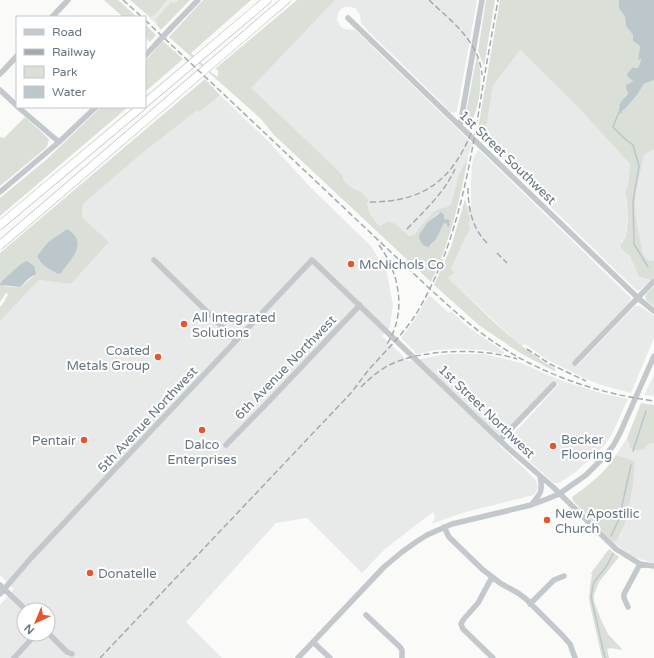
<svg xmlns="http://www.w3.org/2000/svg" width="654" height="658" font-family="'Varela Round',sans-serif">
<style>
.built{fill:#e8e9e9;fill-rule:evenodd}
.green{fill:#dadfd7;fill-rule:evenodd}
.water{fill:#bbc7cb}
.lines{fill:none;stroke-linecap:round;stroke-linejoin:round}
.stream{stroke:#bbc7cb;stroke-width:1.5}
.highway-casing{stroke:#b4b9bd;stroke-width:9}
.minor{stroke:#c3c8cc;stroke-width:5.5}
.highway{stroke:#fff;stroke-width:8}
.rail{stroke:#a2aab0;stroke-width:1.5;stroke-dasharray:6 3;stroke-linecap:butt}
.minor-bridge{stroke:#c3c8cc;stroke-width:5.5}
.poi-dot{fill:#e4572e;stroke:#fff;stroke-width:1.5}
.labels{text-anchor:middle;stroke-width:4;stroke-linejoin:round;paint-order:stroke}
.street-label{font-size:13px;fill:#657683;stroke:#fff}
.poi-label{font-size:13px;fill:#657683;stroke:#fff;text-anchor:start}
</style>
<rect width="100%" height="100%" fill="#fafaf8"/>
<!-- built -->
<path class="built" d="M167,0H179L174,3L171,2L156,22L157,25L147,15L150,17L155,15L166,3Z
M335,0H477L457,111L454,113L451,112L361,24L360,15L356,9L351,7H346L341,9L338,13L337,20L341,27L345,29L355,30L472,143L468,157L459,174L451,204L422,224L415,234L411,236L405,234L392,222L388,221L380,226L372,219L367,203L369,200L361,192L352,188L343,180V175L250,88Z
M520,50L574,103L630,164L628,184L625,193L626,196L628,207L626,234L620,246L623,251L630,256L639,277L651,280L640,290H636L479,137L486,129L493,86Z
M220,95L270,143L311,188L371,246L387,273L393,305L390,327L382,336L408,361L447,354H484L521,363L560,380L604,394L628,399L611,436L604,446L577,471L559,483H554L510,444L508,440L559,384L554,380L502,434L498,444L536,480L538,488L534,495L462,513L432,524L435,518L433,512L385,549L362,573L307,518L276,523L186,622L222,658H0V605L14,589L0,575V321L39,280L71,284L109,242L82,217L83,204L140,155L197,109L200,112ZM24,610H48V634H24Z
M479,150L631,298L630,301L621,311L572,362L577,366L635,306H640L654,316V338L631,393L598,384L586,379L546,359L525,344L521,346L448,278L453,273L451,268L467,234L469,226L468,221H471L467,206H471V181L472,165L474,156Z
M652,150H654V261L648,260L643,254L636,219L635,197L644,155Z
M429,295L449,313L451,311L467,326L504,352V354L483,350L456,349L436,350L417,354L401,338L413,322Z
M654,375V396L644,395Z
M627,438L629,446L636,451L645,449L647,445L654,443V563L633,557L613,542L621,536L623,528L634,474L635,461L616,455Z"/>
<!-- green -->
<path class="green" d="M104,0H118L137,17H123Z
M130,0H167V1L155,15L150,17Z
M179,0H190L161,30L157,25L156,19L171,2L174,3Z
M203,0H251L191,53L212,73L218,77V70L215,69L297,0H335L251,88L343,175V180L352,188L361,192L369,200L367,203C370,215 371,218 380,226L388,221L394,223L409,236L415,234L422,224L435,211L447,207L451,204L459,174L468,157C460,200 450,242 431,282L274,135L261,119L169,37ZM438,213L444,215L445,220L449,222L450,225L446,226L445,223H444L431,246H425L420,241L428,222Z
M486,0H495L484,66L478,51Z
M500,0H619V8L625,17L626,26L633,35V41L640,46L638,60L641,59L642,61L638,68L634,67L631,79L633,81L627,89L628,94L625,96L618,108L625,109L637,95L644,84L654,80V150H652L644,155L635,197L636,219L643,254L648,260L654,261V277L651,280L639,277L630,256L623,251L620,246C622,242 625,239 626,235C628,226 629,202 625,193L628,184L630,164L574,103L520,50L493,86L486,129L479,137L477,135Z
M145,24L156,35L150,42L145,37Z
M163,41L183,59L145,92V61Z
M477,55C484,79 480,106 469,128L466,124L465,118Z
M205,79L220,95L200,112L197,110L140,155L83,204L82,217L109,242L71,284L39,280L0,321V307L4,302L8,294L6,293L0,302V253ZM67,229L78,246L61,273L58,274L39,261L37,256L48,242ZM35,268L34,276C27,280 27,283 22,286C18,289 8,286 3,286Z
M101,107H128L0,216V198L47,159Z
M25,117L49,139L47,147L0,186V137L4,138Z
M465,199L471,222L468,221L470,228L451,268L454,273L448,278C482,310 514,345 554,368L556,370L554,371L520,353L480,326L434,285L451,247Z
M654,286V306L647,301L645,297L646,294Z
M641,403L654,405V443L647,445L645,449L636,451L630,448L627,438Z
M616,455L635,461C634,481 628,523 618,539L613,542L573,501L572,497C590,484 604,474 616,455Z
M609,549L619,557L599,582L594,595V601L601,620L608,634L622,649V650L611,648L607,649L609,658H602L589,600L590,586L592,575L591,573Z"/>
<!-- water -->
<path class="water" d="M619,0H654V80L644,84L637,95L625,109L623,110L621,114C615,108 623,98 628,94L626,87L627,84L630,83L633,81L628,77L627,74L633,67L638,68L641,61V59L638,60L640,46L633,41V35L626,26L625,17L619,8Z
M441,212L444,215L445,220L447,219L449,220L450,225L448,227L445,223H444L436,239L429,247C423,247 419,241 419,235L428,222Z
M67,229C89,243 72,257 61,273L58,274C50,269 40,265 37,256L48,242Z
M27,261L34,266C38,277 34,274 28,279C25,282 23,285 20,287L0,285L1,282C9,276 18,264 27,261Z"/>
<g class="lines">
<!-- stream -->
<path class="stream" d="M619,112L613,127L625,139L633,145L639,166L633,202L634,244L648,267
M633,451L646,411
M611,536L619,519L631,465
M605,658L591,597L594,582L606,567L613,554"/>
<defs>
<path id="highway" d="M145,103L267,0
M0,225L141,107
M0,245L286,0"/>
</defs>
<!-- highway casing -->
<use href="#highway" class="highway-casing"/>
<!-- minor -->
<path class="minor" d="M52,17L68,0
M348,18L638,298L654,311
M170,29L198,0
M145,56L156,44
M0,74L17,56
M0,90L17,106
M18,107L59,142
M460,126L482,0
M0,192L59,142L96,107
M154,260L236,340
M575,363L654,281
M500,440L554,384
M226,445L269,401L360,305
M532,504C541,493 543,491 540,476
M444,527L449,537L482,569L500,583L518,593L526,599L562,635L570,644L575,658
M492,577L478,603L463,620L461,624L463,629L493,658
M0,585L26,610
M0,594L31,558L312,260L507,447L553,487L616,549L640,564L654,566
M530,604L554,580L564,576
M628,607L624,598V594L640,564
M366,615L400,647L402,650V658
M48,633L67,652L72,654
M313,642L330,658
M14,658L36,634
M298,658L384,567L402,552L416,542L427,535L452,524L531,505L547,499L559,494L586,475L603,458L613,446L620,433L654,356"/>
<!-- highway -->
<use href="#highway" class="highway"/>
<!-- rail -->
<path class="rail" d="M123,0L142,17
M429,0C452,22 479,41 482,75
M145,20L430,289C449,306 467,323 488,338C537,373 595,393 654,401
M468,188C468,208 472,228 487,243
M370,202C423,202 452,181 472,131
M407,229C425,210 444,193 455,169
M379,245C400,274 407,313 387,344
M497,253L507,263
M527,349L550,364L586,381
M361,387C371,377 383,367 396,362C429,349 484,348 517,359
M100,658L351,393C359,383 366,372 375,363C391,345 407,330 419,309C456,245 468,176 480,104C485,70 492,35 498,0"/>
<!-- minor-bridge -->
<path class="minor-bridge" d="M156,44L170,29"/>
</g>
<!-- markers -->
<g class="poi-dot">
<circle cx="351" cy="264" r="4"/>
<circle cx="184" cy="324" r="4"/>
<circle cx="158" cy="357" r="4"/>
<circle cx="202" cy="430" r="4"/>
<circle cx="84" cy="440" r="4"/>
<circle cx="553" cy="446" r="4"/>
<circle cx="547" cy="520" r="4"/>
<circle cx="90" cy="573" r="4"/>
</g>
<g class="labels">
<!-- street labels -->
<g class="street-label">
<text transform="translate(508 157) rotate(44)" y="5">1st Street Southwest</text>
<text transform="translate(285 367) rotate(-46)" y="5">6th Avenue Northwest</text>
<text transform="translate(487 411) rotate(44)" y="5">1st Street Northwest</text>
<text transform="translate(147 419) rotate(-47)" y="5">5th Avenue Northwest</text>
</g>
<!-- poi labels -->
<g class="poi-label">
<text x="359" y="269">McNichols Co</text>
<text x="192" y="322">All Integrated<tspan x="192" dy="15">Solutions</tspan></text>
<text x="150" y="355" text-anchor="end">Coated<tspan x="150" dy="15">Metals Group</tspan></text>
<text x="561" y="444">Becker<tspan x="561" dy="15">Flooring</tspan></text>
<text x="76" y="445" text-anchor="end">Pentair</text>
<text x="202" y="449" text-anchor="middle">Dalco<tspan x="202" dy="15">Enterprises</tspan></text>
<text x="555" y="518">New Apostilic<tspan x="555" dy="15">Church</tspan></text>
<text x="98" y="578">Donatelle</text>
</g>
</g>
<!-- legend -->
<rect x="16" y="16" width="130" height="92" fill="#ffffff" stroke="#c1c8cd"/>
<rect x="24" y="29" width="20" height="6" fill="#c3c8cc" stroke="#c1c8cd"/>
<text x="52" y="36" font-size="12" fill="#657683">Road</text>
<rect x="24" y="49" width="20" height="6" fill="#a2aab0" stroke="#c1c8cd"/>
<text x="52" y="56" font-size="12" fill="#657683">Railway</text>
<rect x="24" y="66" width="20" height="12" fill="#dadfd7" stroke="#c1c8cd"/>
<text x="52" y="76" font-size="12" fill="#657683">Park</text>
<rect x="24" y="86" width="20" height="12" fill="#bbc7cb" stroke="#c1c8cd"/>
<text x="52" y="96" font-size="12" fill="#657683">Water</text>
<!-- north arrow -->
<g transform="translate(36 622) rotate(224)"><circle r="19" fill="#ffffff" stroke="#c1c8cd"/>
<path d="M0-3L7 15L0 10L-7 15Z" fill="#e4572e"/>
<text y="-6" font-size="11" font-weight="bold" text-anchor="middle" fill="#657683">N</text>
</g>
</svg>
